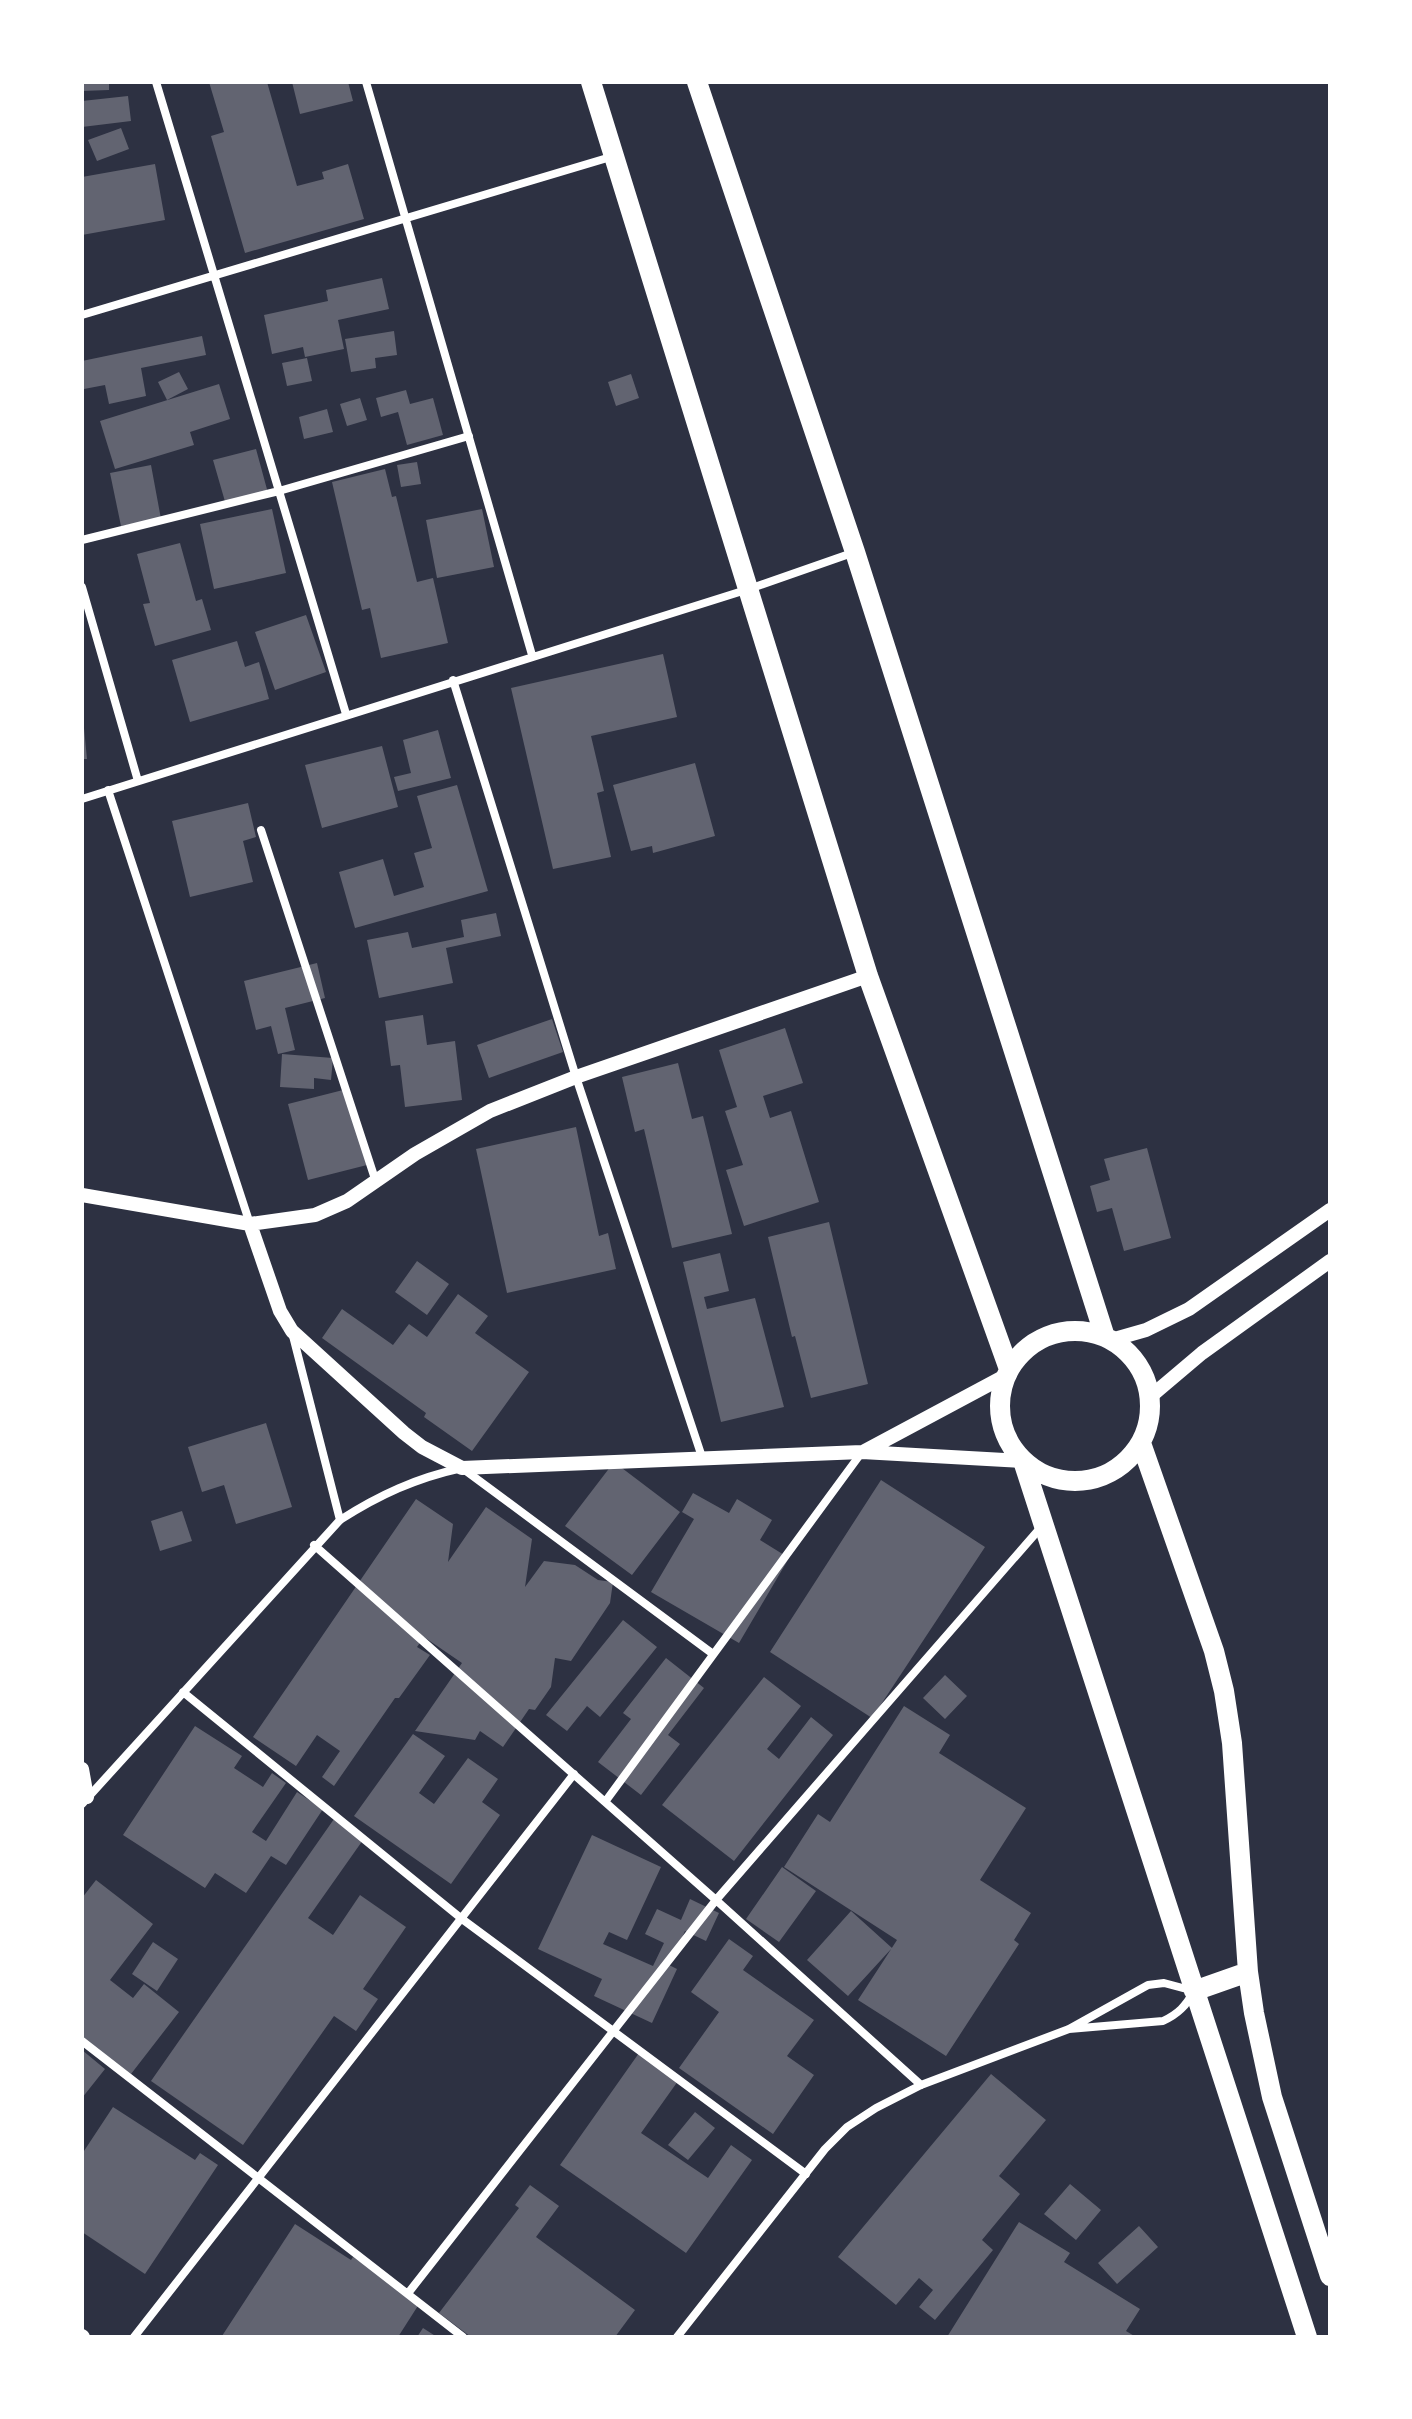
<svg xmlns="http://www.w3.org/2000/svg" width="1412" height="2419" font-family="'Crimson Pro',serif">
<style>
.building{fill:#626471}
.lines{fill:none;stroke-linecap:round;stroke-linejoin:round}
.minor{stroke:#fff;stroke-width:8}
.tertiary{stroke:#fff;stroke-width:14}
.primary{stroke:#fff;stroke-width:20}
</style>
<rect width="100%" height="100%" fill="#2d3142"/>
<!-- building -->
<path class="building" d="M82,82H109V90L82,91Z
M209,82H267L297,186L324,179L322,172L348,164L364,219L245,253L211,136L224,132Z
M292,82H348L353,101L300,114Z
M128,96L131,121L82,127V101Z
M121,128L129,149L97,161L88,140Z
M155,164L165,220L82,235V177Z
M382,278L389,309L338,320L344,349L305,357L303,347L272,354L264,315L328,301L326,290Z
M394,331L397,355L375,358L376,368L351,372L345,339Z
M202,336L206,355L141,368L146,396L109,404L105,385L84,389L82,361Z
M307,358L312,381L287,386L282,363Z
M179,372L188,389L167,400L158,382Z
M631,374L639,398L616,406L608,382Z
M219,384L230,419L190,432L194,445L115,469L100,421Z
M406,390L410,404L433,398L443,435L407,445L398,412L381,417L376,398Z
M360,398L367,420L347,426L340,404Z
M327,409L333,432L304,439L299,417Z
M256,449L268,493L226,505L213,460Z
M417,462L421,484L401,487L397,465Z
M151,465L161,519L121,526L110,473Z
M385,469L392,497L396,496L417,582L433,578L448,643L381,658L370,608L362,610L332,482Z
M272,509L286,573L214,589L200,524Z
M482,509L494,567L437,578L426,520Z
M180,543L196,601L202,599L211,630L155,646L143,604L150,603L137,554Z
M306,615L326,672L275,690L255,632Z
M237,641L245,667L259,662L269,699L190,722L172,660Z
M663,654L677,717L591,736L604,791L597,793L611,857L553,869L511,688Z
M82,728H84L87,759H82Z
M438,730L451,778L398,791L394,777L411,773L403,740Z
M382,746L398,807L322,828L305,765Z
M695,763L715,836L653,853L652,846L631,851L613,785Z
M457,785L488,891L355,928L339,872L383,859L394,896L424,887L414,853L432,848L417,796Z
M248,803L256,837L243,841L253,882L190,897L172,821Z
M496,913L501,936L446,948L453,983L379,998L367,940L408,932L412,948L464,937L461,920Z
M317,963L325,998L285,1008L295,1050L278,1054L271,1026L256,1030L244,981Z
M423,1015L427,1045L455,1041L462,1100L405,1107L400,1065L391,1066L385,1021Z
M552,1019L563,1052L489,1078L477,1045Z
M785,1028L803,1083L763,1096L770,1118L791,1111L819,1202L744,1226L726,1170L743,1165L725,1111L737,1107L719,1050Z
M282,1054L333,1058L331,1080L314,1078V1089L280,1087Z
M678,1063L692,1119L703,1116L732,1234L672,1248L644,1129L635,1132L622,1077Z
M347,1089L367,1165L308,1180L288,1104Z
M576,1127L599,1236L608,1233L616,1269L507,1293L476,1149Z
M1147,1148L1171,1238L1124,1251L1112,1208L1097,1212L1090,1186L1110,1180L1104,1159Z
M829,1222L868,1384L811,1398L795,1336L792,1337L768,1237Z
M720,1253L729,1291L704,1297L707,1309L755,1298L784,1407L721,1422L683,1262Z
M417,1261L449,1284L427,1315L395,1292Z
M458,1294L488,1316L475,1333L529,1372L472,1451L424,1417L426,1413L322,1338L342,1309L393,1345L409,1324L427,1337Z
M266,1423L292,1507L236,1524L224,1485L202,1492L188,1447Z
M614,1462L680,1512L632,1575L565,1526Z
M881,1480L985,1547L872,1718L770,1652Z
M693,1493L729,1513L737,1499L772,1520L760,1540L789,1558L739,1643L651,1592L694,1519L682,1512Z
M416,1499L453,1524L448,1562L486,1507L532,1539L525,1587L544,1561L575,1565L598,1580L613,1582L610,1603L571,1661L555,1658L551,1687L535,1710L529,1709L503,1747L480,1731L475,1740L415,1731L462,1663L424,1637L417,1647L430,1655L399,1698H395L334,1786L322,1777L340,1751L317,1735L296,1766L253,1737Z
M182,1511L192,1541L160,1551L151,1521Z
M623,1620L657,1647L600,1717L587,1706L567,1731L546,1715Z
M666,1658L704,1688L668,1735L680,1744L641,1795L598,1762L631,1719L623,1713Z
M945,1675L967,1696L945,1719L923,1698Z
M764,1677L801,1706L767,1749L779,1759L811,1717L833,1735L734,1861L662,1805Z
M904,1706L950,1735L939,1753L1026,1808L980,1880L1031,1913L1014,1940L1019,1944L946,2056L858,2000L897,1940L784,1867L818,1814L830,1822Z
M195,1726L242,1756L234,1768L263,1787L272,1773L286,1783L252,1832L266,1841L297,1792L323,1809L286,1865L271,1856L246,1893L215,1873L205,1888L123,1835Z
M413,1734L445,1756L419,1793L434,1804L468,1758L498,1779L482,1802L500,1815L451,1884L354,1816Z
M334,1819L363,1840L308,1918L333,1935L360,1895L406,1927L363,1989L378,1999L356,2031L334,2016L243,2145L151,2081Z
M592,1835L661,1867L627,1940L609,1932L603,1944L653,1966L664,1943L645,1934L657,1909L681,1920L690,1899L719,1913L706,1941L685,1931L669,1965L677,1969L652,2023L594,1996L602,1979L538,1949Z
M782,1867L816,1891L779,1942L746,1919Z
M96,1880L153,1924L110,1980L133,1998L144,1984L179,2012L131,2074L82,2036V1898Z
M851,1911L892,1948L848,1996L807,1960Z
M729,1939L753,1956L743,1970L814,2020L787,2056L814,2075L773,2134L679,2068L719,2012L691,1992Z
M153,1942L178,1959L157,1991L132,1974Z
M82,2050L105,2069L82,2098Z
M639,2053L678,2081L641,2133L708,2178L731,2145L752,2160L686,2253L560,2165Z
M991,2074L1046,2120L999,2176L1020,2194L982,2240L993,2250L935,2320L919,2307L933,2290L919,2278L896,2305L838,2257Z
M113,2107L195,2160L200,2153L218,2165L145,2274L82,2232V2154Z
M695,2112L715,2128L688,2160L668,2145Z
M1070,2184L1101,2210L1076,2240L1044,2214Z
M530,2185L559,2206L536,2237L635,2310L615,2337H471L439,2313L519,2208L515,2205Z
M1019,2222L1070,2253L1064,2262L1140,2309L1126,2331L1136,2337H947Z
M295,2224L351,2260L353,2257L421,2301L398,2337L222,2336Z
M1139,2226L1158,2247L1117,2284L1098,2263Z
M423,2328L437,2337H417Z"/>
<g class="lines">
<!-- minor -->
<path class="minor" d="M156,82L346,714
M366,82L532,655
M82,315L614,156
M82,540L279,491L469,436
M82,587L138,781
M453,680L576,1077L702,1457
M108,790L250,1224
M82,799L749,589L855,552
M261,830L376,1182
M293,1336L340,1520
M314,1545L716,1900L921,2085
M183,1692L462,1919L806,2174
M605,1802L862,1452
M82,1804L340,1520C379,1495 416,1478 462,1468L713,1654
M82,2041L463,2337
M409,2292L716,1900L1042,1526
M134,2337L574,1774
M677,2337L825,2149L847,2127L876,2108L921,2085L1069,2029L1148,1985L1164,1983L1194,1991C1186,2006 1178,2014 1163,2021L1069,2029"/>
<!-- tertiary -->
<path class="tertiary" d="M82,1195L250,1224L315,1215L347,1201L415,1154L490,1111L576,1077L868,976
M250,1224L280,1311L292,1331L404,1433L422,1447L462,1468L862,1452L1022,1461
M1111,1340L1146,1330L1189,1309L1330,1210
M1150,1397L1202,1353L1330,1261
M863,1452L1005,1376
M82,1769L87,1797
M82,2336L83,2337"/>
<!-- primary -->
<path class="primary" d="M591,82L868,976L1009,1369
M697,82L855,552L1105,1337
M1000 1406a75 75 0 1 1 150 0a75 75 0 1 1-150 0Z
M1141,1443L1214,1651L1224,1691L1232,1743L1248,1972L1254,2013L1272,2097L1330,2276
M1023,1461L1307,2337
M1194,1991L1248,1972"/>
</g>
<!-- border -->
<rect width="1412" height="2419" fill="none" stroke="#ffffff" stroke-width="168"/>
</svg>
